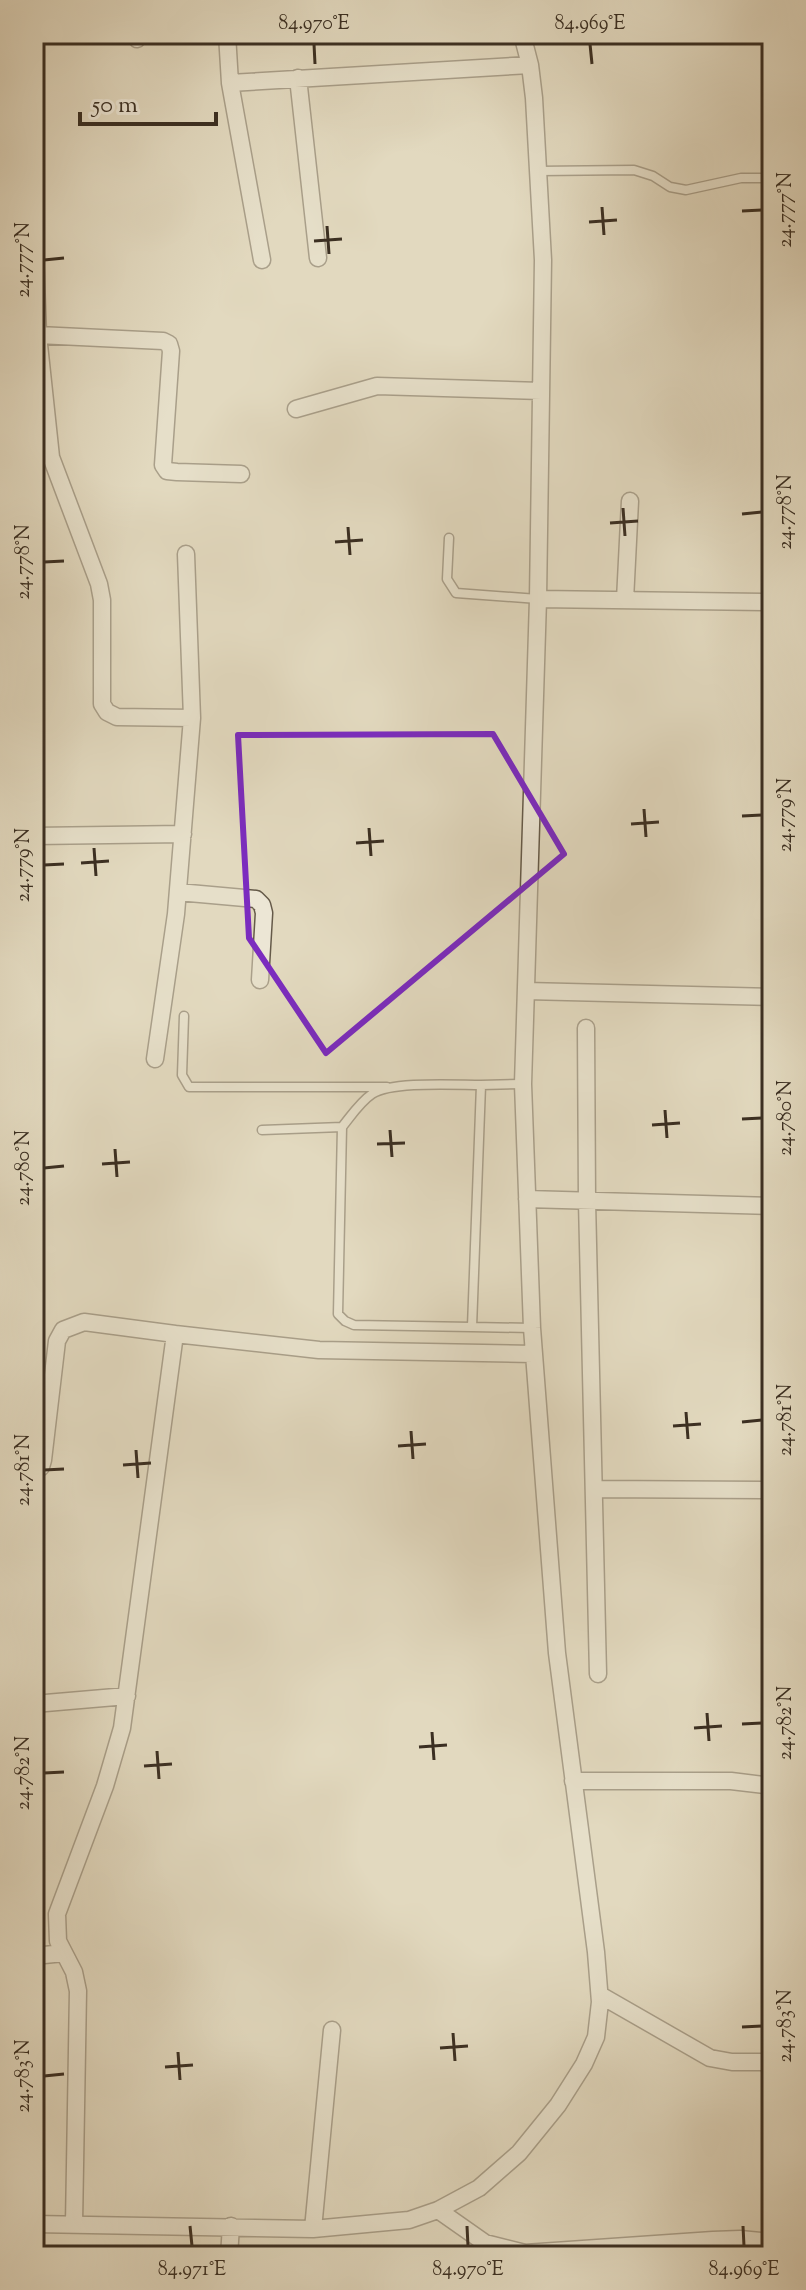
<svg xmlns="http://www.w3.org/2000/svg" width="806" height="2290" font-family="'Sorts Mill Goudy',serif">
<style>
.lines{fill:none;stroke-linecap:round;stroke-linejoin:round}
.lane-casing{stroke:#655a49;stroke-width:11}
.street-casing{stroke:#655a49;stroke-width:19}
.lane{stroke:#ece6d5;stroke-width:8}
.street{stroke:#ece6d5;stroke-width:16}
.marked{fill:none;stroke:#7b2cbf;stroke-width:6;stroke-linejoin:round}
.ticks{fill:none;stroke:#3b2f22;stroke-width:3}
.neatline{fill:none;stroke:#3b2f22;stroke-width:3}
.ticks-label{font-size:20px;text-anchor:middle;fill:#3b2f22}
</style>
<rect width="100%" height="100%" fill="#e2d9bf"/>
<filter id="stains"><feTurbulence type="fractalNoise" baseFrequency=".0025" numOctaves="4"/><feColorMatrix values="0 0 0 0 .2 0 0 0 0 .09 0 0 0 0 .02 0 0 0 .5 -.17"/></filter>
<radialGradient id="worn" r=".72"><stop offset=".6" stop-color="#630" stop-opacity="0"/><stop offset="1" stop-color="#630" stop-opacity=".3"/></radialGradient>
<g class="lines">
<defs>
<path id="lane" d="M538,171L634,170L653,176L670,187L686,190L741,178H772
M449,538L447,579L456,593L538,599
M184,1016L182,1075L189,1087H387
M522,1084L481,1085L472,1327L532,1328
M342,1127L338,1314L345,1321L354,1325L472,1327
M262,1130L342,1127C351,1116 360,1102 372,1094C392,1081 455,1085 481,1085"/>
<path id="street" d="M136,34L137,39
M227,34L230,83L530,65
M298,78L318,258
M230,83L262,260
M34,225L38,335L51,457L99,584L102,600V704L107,712L117,717L192,718L176,914L155,1059
M38,335L163,341L169,344L171,351L163,465L167,471L177,472L241,474
M296,409L377,386L541,391
M186,554L192,718
M538,599L772,602
M625,600L630,501
M34,836L183,834
M178,892L256,899L262,905L264,913L260,980
M526,991L772,997
M586,1028L587,1201L598,1674
M527,1199L772,1206
M34,1472L41,1467L43,1460L57,1341L63,1330L84,1322L175,1334
M594,1489L772,1490
M34,1704L127,1696
M573,1781H731L772,1786
M34,1956L64,1953
M600,1995L710,2058L732,2062H761L770,2064L772,2070
M438,2210L485,2243L525,2253L713,2240L740,2239L772,2242
M34,2224L313,2229L409,2220L438,2210L479,2188L519,2153L558,2105L584,2064L596,2037L600,2002L596,1952L557,1653L532,1328L523,1084L538,599L543,260L534,98L530,65L522,34
M74,2224L78,1991L74,1972L58,1941L57,1914L105,1786L122,1728L175,1334L319,1350L533,1354
M313,2229L332,2030
M229,2256L231,2226"/>
</defs>
<!-- lane casing -->
<use href="#lane" class="lane-casing"/>
<!-- street casing -->
<use href="#street" class="street-casing"/>
<!-- lane -->
<use href="#lane" class="lane"/>
<!-- street -->
<use href="#street" class="street"/>
</g>
<!-- marked area -->
<path d="M0 0H806V2290H0ZM493,734L564,854L326,1053L249,938L238,735Z" fill="#e2d9bf" fill-opacity=".55" fill-rule="evenodd"/>
<path class="marked" d="M493,734L564,854L326,1053L249,938L238,735Z"/>
<!-- ticks -->
<path class="ticks" d="M314,44L315,64M590,44L592,64M602,207L604,235M742,211L762,210M589,222L617,220M327,226L329,254M314,241L342,239M44,260L64,258M623,508L625,536M742,514L762,512M610,523L638,521M348,527L350,555M335,542L363,540M44,562L64,561M644,809L646,837M742,816L762,815M631,824L659,822M369,828L371,856M356,843L384,841M94,848L96,876M81,863L109,861M44,865L64,864M665,1110L667,1138M742,1119L762,1118M652,1125L680,1123M390,1130L392,1157M377,1144L405,1143M115,1149L117,1177M102,1164L130,1162M44,1168L64,1166M686,1412L688,1439M742,1422L762,1420M673,1426L701,1424M411,1431L413,1459M398,1446L426,1444M136,1450L138,1478M123,1465L151,1463M44,1470L64,1469M707,1713L709,1741M742,1724L762,1723M694,1728L722,1726M432,1732L434,1760M419,1747L447,1745M157,1751L159,1779M144,1766L172,1764M44,1773L64,1772M742,2027L762,2026M453,2033L455,2061M440,2048L468,2046M178,2052L180,2080M165,2067L193,2065M44,2076L64,2074M190,2226L192,2246M467,2226L468,2246M743,2226L744,2246"/>
<!-- margin -->
<rect width="806" height="2290" fill="none" stroke="#e2d9bf" stroke-width="88"/>
<!-- scale -->
<path d="M80 112v12h136v-12" fill="none" stroke="#3b2f22" stroke-width="4"/>
<text x="92" y="112" font-size="24" fill="#3b2f22" stroke="#ece6d5" stroke-width="6" paint-order="stroke">50 m</text>
<rect x="44" y="44" width="718" height="2202" class="neatline"/>
<g class="ticks-label">
<text x="314" y="29">84.970°E</text>
<text x="590" y="29">84.969°E</text>
<text transform="translate(784 210) rotate(-90)" y="7">24.777°N</text>
<text transform="translate(22 260) rotate(-90)" y="7">24.777°N</text>
<text transform="translate(784 512) rotate(-90)" y="7">24.778°N</text>
<text transform="translate(22 562) rotate(-90)" y="7">24.778°N</text>
<text transform="translate(784 815) rotate(-90)" y="7">24.779°N</text>
<text transform="translate(22 865) rotate(-90)" y="7">24.779°N</text>
<text transform="translate(784 1118) rotate(-90)" y="7">24.780°N</text>
<text transform="translate(22 1168) rotate(-90)" y="7">24.780°N</text>
<text transform="translate(784 1420) rotate(-90)" y="7">24.781°N</text>
<text transform="translate(22 1470) rotate(-90)" y="7">24.781°N</text>
<text transform="translate(784 1723) rotate(-90)" y="7">24.782°N</text>
<text transform="translate(22 1773) rotate(-90)" y="7">24.782°N</text>
<text transform="translate(784 2026) rotate(-90)" y="7">24.783°N</text>
<text transform="translate(22 2076) rotate(-90)" y="7">24.783°N</text>
<text x="192" y="2275">84.971°E</text>
<text x="468" y="2275">84.970°E</text>
<text x="744" y="2275">84.969°E</text>
</g>
<rect width="100%" height="100%" filter="url(#stains)"/>
<rect width="100%" height="100%" fill="url(#worn)"/>
</svg>
